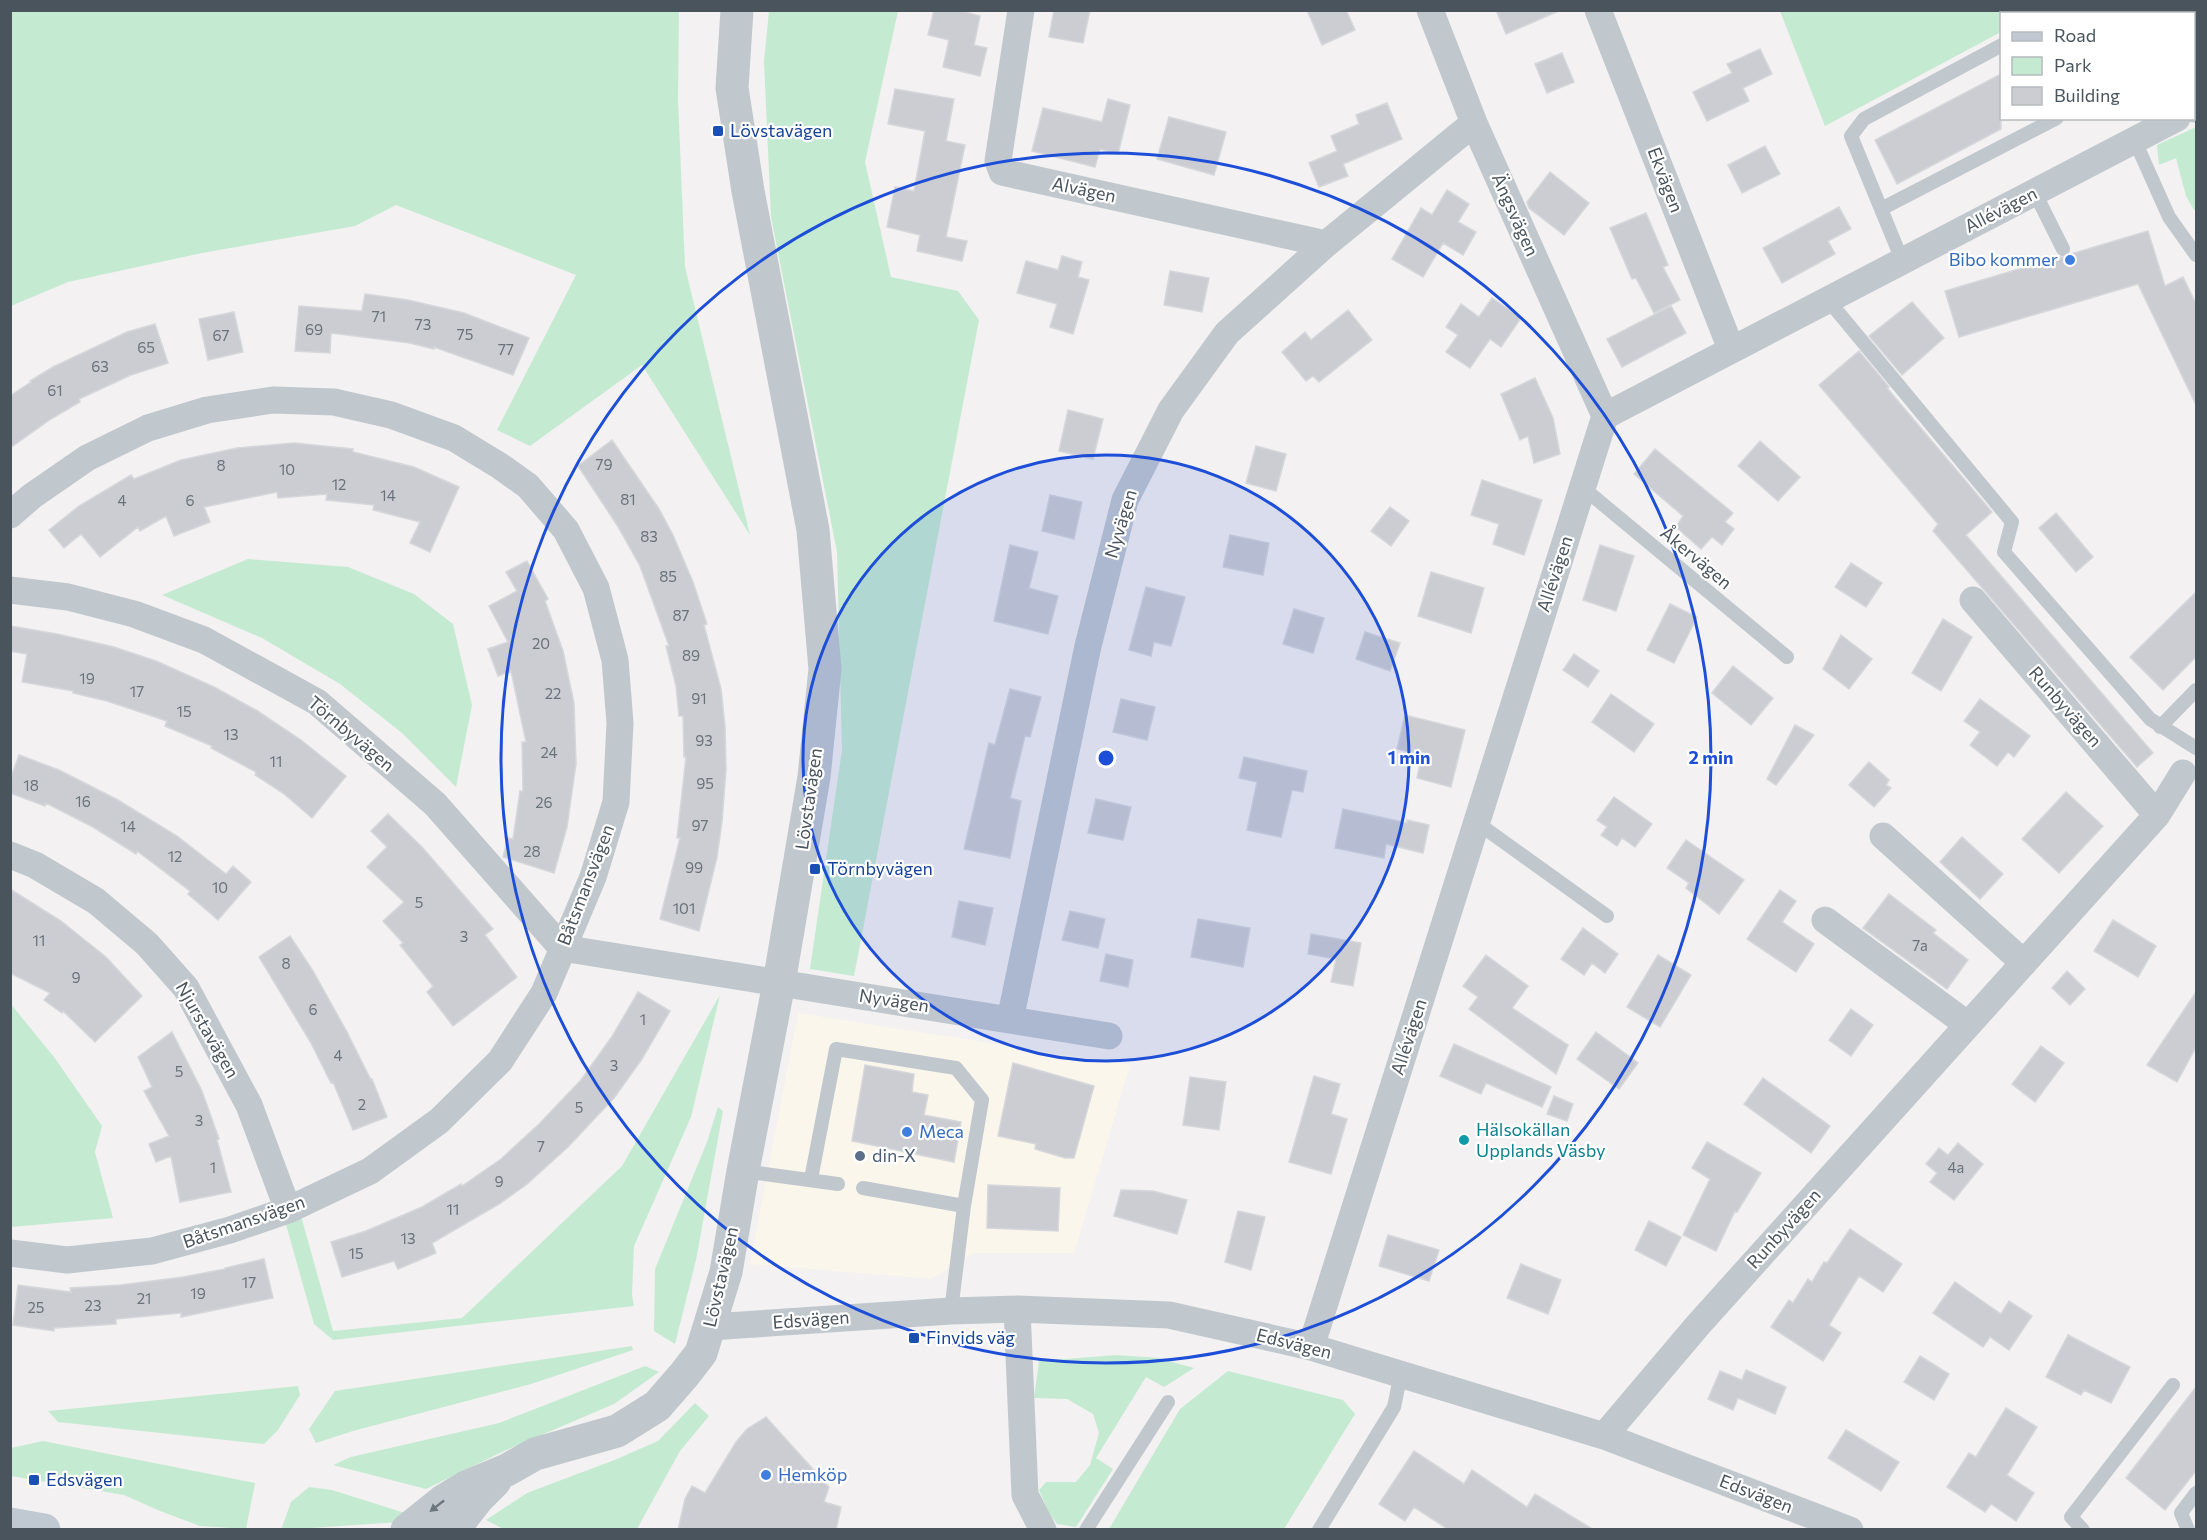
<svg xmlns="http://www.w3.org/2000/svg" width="2207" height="1540" font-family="Commissioner,sans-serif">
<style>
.commercial{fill:#fbf6ec}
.green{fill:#c4ebd2}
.building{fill:#cbcdd2;stroke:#d5d7db;stroke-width:1.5}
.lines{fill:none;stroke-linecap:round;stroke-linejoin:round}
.service{stroke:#c0c8ce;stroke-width:14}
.minor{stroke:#c0c8ce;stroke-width:27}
.tertiary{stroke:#c0c8ce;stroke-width:33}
.secondary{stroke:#c0c9d2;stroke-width:33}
.oneway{fill:#6d777e}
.ring{fill:none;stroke:#1d4ed8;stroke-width:3}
.transit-dot{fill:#1a4fb4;stroke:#fff;stroke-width:2}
.shop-dot{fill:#3f7fe0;stroke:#fff;stroke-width:2}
.culture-dot{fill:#0f9aa8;stroke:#fff;stroke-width:2}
.service-dot{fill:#5c6f8a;stroke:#fff;stroke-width:2}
.labels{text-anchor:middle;stroke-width:4.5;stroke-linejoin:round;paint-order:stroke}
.number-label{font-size:15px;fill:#6a727a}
.transit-label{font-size:18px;fill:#164399;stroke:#fff;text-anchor:start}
.street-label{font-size:18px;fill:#4a545c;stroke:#fff}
.shop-label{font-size:18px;fill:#366cbe;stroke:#fff;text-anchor:start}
.culture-label{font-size:18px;fill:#0d838f;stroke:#fff;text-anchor:start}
.service-label{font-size:18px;fill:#4e5e75;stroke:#fff;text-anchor:start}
.centre{fill:#1d4ed8;stroke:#fff;stroke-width:3}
.ring-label{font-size:18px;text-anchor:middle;font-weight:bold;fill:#1d4ed8;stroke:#fff;stroke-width:4.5;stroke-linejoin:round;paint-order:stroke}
</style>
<rect width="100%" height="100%" fill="#f3f1f1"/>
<!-- commercial -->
<path class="commercial" d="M798,1013L1130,1065L1074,1253H973L931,1279L750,1264Z"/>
<!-- green -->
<path class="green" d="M2010,10L2011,13L2002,14L2001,32L1825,126L1780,11Z
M10,11H679L678,99L685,267L750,535L642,365L530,446L497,430L576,275L396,205L355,226L202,253L68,282L11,306Z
M769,11H898L865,162L891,277L958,291L979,320L854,976L810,969L842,750L837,552L771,217L764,61Z
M2196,127V210H2194L2186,196L2176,158L2159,165L2157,145Z
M248,559L348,567L414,594L453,624L472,705L456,787L402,733L340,684L262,638L162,595Z
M720,995L691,1117L634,1246L632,1295L634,1306L333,1340L314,1324L285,1221L301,1216L333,1331L462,1318L622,1166Z
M10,1003L54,1057L102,1126L95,1152L113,1218L11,1227Z
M718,1107L723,1111L696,1260L675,1344L654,1331L655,1269L707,1142Z
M632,1346L633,1350L531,1384L353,1431L316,1443L309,1429L335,1391Z
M1117,1355L1158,1358L1194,1368L1164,1387L1146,1377L1096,1458L1113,1469L1076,1527L1057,1524L1049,1513L1039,1490L1046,1482H1076L1090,1465L1099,1433L1093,1414L1067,1399L1034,1398L1039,1361Z
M645,1366L659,1372L614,1404L504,1451L426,1489L333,1465L351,1457L499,1423Z
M1228,1371L1343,1400L1355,1414L1284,1529H1109L1180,1409Z
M298,1386L300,1395L278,1430L264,1444L58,1422L48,1411Z
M695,1403L709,1416L680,1451L637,1529H503L486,1520L527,1493L617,1459L658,1441Z
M43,1441L255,1483L246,1529L200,1526L160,1511L124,1495L11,1476V1448Z
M309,1487L332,1490L408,1514L400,1522L281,1530L291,1502Z"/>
<!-- building -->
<path class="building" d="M934,10H958L980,16L974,45L987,48L980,76L943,67L949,40L928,35Z
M1054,10H1090L1083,43L1049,37Z
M1307,10H1346L1355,30L1322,45Z
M1496,10H1561L1506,34Z
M1760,49L1772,74L1743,88L1749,101L1707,121L1693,92L1732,73L1727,64Z
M1562,53L1574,82L1547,93L1535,64Z
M2001,74V129L1897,184L1875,140Z
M895,89L954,99L946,141L965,145L946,237L967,241L962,261L917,251L920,235L887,227L895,187L914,191L925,131L888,124Z
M1108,99L1130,105L1118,154L1100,149L1095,167L1032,151L1043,108L1102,122Z
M1387,103L1402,139L1343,164L1348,176L1319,187L1309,163L1337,151L1331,136L1359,124L1356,115Z
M1169,117L1226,132L1214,175L1157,159Z
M1765,146L1780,174L1742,193L1728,165Z
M1550,172L1589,203L1564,235L1529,208L1527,202Z
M1447,190L1469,204L1458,222L1476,232L1463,255L1443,243L1423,277L1392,259L1421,208L1432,215Z
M1839,207L1851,229L1828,241L1835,254L1782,283L1763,248Z
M1646,213L1668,265L1663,267L1680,300L1654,313L1636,278L1632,279L1610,228Z
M2148,231L2165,286L2183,277L2196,304V405L2138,284L1959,337L1945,291L2059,257H2066L2071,254Z
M1062,256L1082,262L1078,277L1089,280L1073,334L1050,327L1057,304L1017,293L1026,261L1058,270Z
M1170,271L1209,278L1202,312L1164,305Z
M365,294L408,300L464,313L529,338L513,375L434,347V349L410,343L331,333L330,353L295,351L299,306L362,311Z
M1492,298L1521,318L1501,347L1490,339L1470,368L1446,352L1458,335L1446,327L1461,304L1479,317Z
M1912,302L1944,338L1902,375L1869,336Z
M1671,306L1686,333L1622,367L1607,339Z
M1348,310L1372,340L1319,382L1313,376L1306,381L1282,352L1305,332L1311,340Z
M234,312L243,352L208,360L199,319Z
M155,324L168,363L131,375L79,399L80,402L51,419L10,448V396L31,382L30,381L53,367L127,332Z
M1859,351L1889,387L1887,388L1992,512L1966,535L2153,753L2137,767L1933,531L1938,524L1819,385Z
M1535,378L1553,418L1560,454L1534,463L1528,436L1520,440L1501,394Z
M1068,410L1103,419L1093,459L1059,451Z
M612,440L659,509L673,535L693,582L707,624L704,625L721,689L725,726L726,769L722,822L717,857L699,931L660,919L680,838H677L686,757H684L683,716H679L676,686L666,646H669L640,566L617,525L578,466Z
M1760,441L1800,477L1778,501L1738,466Z
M294,443L353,449V452L414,467L459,487L430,552L410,543L420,522L373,510L374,505L326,500L327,494L278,498L277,492L204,507L210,522L174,536L166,516L140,531L138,527L100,557L81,534L64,548L49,530L79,506L131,475L134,479L181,460L237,448Z
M1256,446L1286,454L1276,491L1246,483Z
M1655,449L1733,513L1725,522L1734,529L1722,545L1712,537L1701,549L1676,527L1683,516L1634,474Z
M1482,480L1542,500L1524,555L1493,544L1499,524L1471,515Z
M1050,495L1082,502L1074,539L1042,531Z
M1390,507L1409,521L1391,546L1371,531Z
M2056,513L2093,557L2076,572L2039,528Z
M1230,535L1269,543L1263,575L1223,567Z
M1010,545L1038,552L1029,588L1058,596L1048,634L994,621Z
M1600,545L1634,556L1616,611L1583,600Z
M527,561L548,599L545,601L563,651L574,703L576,764L567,827L554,873L503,857L508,838L513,839L520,791H523L522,742H526L511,671L498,676L488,649L508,642L489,606L517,591L506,572Z
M1851,563L1882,583L1866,607L1835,587Z
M1431,572L1484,588L1471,633L1418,616Z
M1146,587L1185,597L1171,646L1154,642L1151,656L1129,650Z
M2196,592V657L2163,690L2130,657Z
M1670,604L1697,617L1674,663L1647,650Z
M1294,609L1324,618L1313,653L1283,644Z
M1943,619L1972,637L1941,691L1912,673Z
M10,626L57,634L114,647L156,661L214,687L256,710L301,740L346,776L312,818L283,793L255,775L256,772L211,748L212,746L165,726L167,721L107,701L73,693V691L22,682L27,654L10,651Z
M1365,632L1400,643L1390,671L1356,659Z
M1841,635L1872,659L1849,689L1823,669Z
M1574,654L1599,671L1588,687L1563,670Z
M1733,666L1773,698L1751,725L1712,693Z
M1010,689L1041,697L1030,737L1025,736L1010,798L1021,801L1010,858L964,849L989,743L995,745Z
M1611,694L1654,724L1634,752L1592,722Z
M1121,699L1155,707L1147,740L1113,732Z
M1980,699L2030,736L2014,757L2008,752L1997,766L1970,745L1980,732L1964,721Z
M1405,715L1465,730L1451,787L1417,778L1422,755L1397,749Z
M1795,725L1814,735L1776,785L1767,779Z
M19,755L59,770L118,800L177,836L226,874L233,866L251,882L218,920L188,894L190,891L137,851L136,854L93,827L46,803L45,806L10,793V780Z
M1244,757L1307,771L1303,792L1292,790L1281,837L1247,830L1257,782L1239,778Z
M1869,762L1889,780L1886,785L1891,788L1874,807L1849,785Z
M2066,792L2103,826L2059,873L2022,839Z
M1614,797L1652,824L1635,847L1622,838L1617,846L1601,835L1607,827L1597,820Z
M1096,799L1131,807L1123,840L1088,833Z
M1343,809L1407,823V820L1429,825L1423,853L1386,844L1384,858L1335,848Z
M388,814L422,847L493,929L485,935L517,977L453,1026L427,992L433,986L400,945L403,943L383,921L404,902L367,867L387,847L371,831Z
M1962,837L2003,874L1980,899L1940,862Z
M1686,840L1744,880L1719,914L1686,888L1689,883L1667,868Z
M10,889L61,921L106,957L142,996L95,1042L63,1011L62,1013L44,1000L50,993L10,973Z
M1780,890L1796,901L1782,922L1814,944L1796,972L1747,939Z
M1889,894L1936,930L1933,933L1968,960L1947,989L1863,928Z
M959,901L993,908L985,945L952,937Z
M1070,911L1105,919L1098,948L1062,940Z
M1198,919L1250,928L1243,967L1191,957Z
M2113,920L2156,946L2138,977L2094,951Z
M1583,928L1618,954L1605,973L1592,963L1584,975L1561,959Z
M1311,934L1361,943L1353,986L1331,982L1336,959L1308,954Z
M290,936L313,971L347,1032L371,1080L372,1079L387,1117L353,1130L333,1082L331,1083L311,1043L259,957Z
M1106,954L1133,960L1128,987L1100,981Z
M1486,955L1528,986L1512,1008L1568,1045L1556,1074L1469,1009L1478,997L1463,986Z
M1658,955L1691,975L1660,1027L1627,1007Z
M2067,971L2085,989L2070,1005L2052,988Z
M638,992L670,1011L642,1059L614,1098L568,1147L526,1185L499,1204L432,1243L436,1253L398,1269L394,1261L342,1277L331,1242L366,1231L422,1207L461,1184L462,1186L501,1159L539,1124L581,1080L613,1035Z
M2196,992V1047L2177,1082L2147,1065Z
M1851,1009L1873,1025L1851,1056L1829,1040Z
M172,1032L202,1091L219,1139L217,1140L231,1192L180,1202L171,1156L156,1162L149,1144L169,1136L144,1091L152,1087L138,1057Z
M1596,1032L1638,1063L1619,1089L1577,1059Z
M1454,1044L1551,1087L1542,1107L1486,1083L1481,1094L1440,1076Z
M2041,1046L2064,1063L2035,1102L2012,1084Z
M1013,1063L1094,1086L1074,1158H1065L1035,1149L1036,1144L998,1136Z
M865,1065L914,1074L912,1092L928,1095L924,1115L961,1122L954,1162L852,1141Z
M1314,1076L1340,1084L1331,1114L1347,1119L1331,1174L1289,1162Z
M1190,1077L1226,1082L1219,1130L1183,1125Z
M1763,1078L1830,1126L1811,1153L1744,1104Z
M1554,1096L1573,1104L1567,1121L1547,1114Z
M1707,1142L1761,1173L1737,1212L1735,1211L1716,1251L1683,1235L1710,1179L1692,1168Z
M1958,1143L1983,1164L1954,1200L1930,1182L1937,1173L1926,1164L1939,1148L1948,1155Z
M988,1185L1060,1188L1058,1231L987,1228Z
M1121,1190L1153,1191L1187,1200L1177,1234L1114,1216Z
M1238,1211L1265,1217L1251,1270L1225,1262Z
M1649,1221L1681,1237L1666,1266L1635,1250Z
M1850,1229L1902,1264L1883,1292L1859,1276L1829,1325L1841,1333L1823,1361L1771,1327L1789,1300L1793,1303L1808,1279L1812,1282L1824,1262L1827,1263Z
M1388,1235L1439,1250L1429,1281L1379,1266Z
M264,1259L273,1298L181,1317V1313L116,1319V1324L54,1328V1331L13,1325L18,1285L71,1292L70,1288L121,1285L183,1277L225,1269V1268Z
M1521,1264L1561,1280L1548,1314L1507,1298Z
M1955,1282L2001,1314L2009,1301L2032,1316L2009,1350L1990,1337L1983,1347L1933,1313Z
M2068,1335L2130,1367L2111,1403L2084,1390L2081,1395L2046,1377Z
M1920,1356L1949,1374L1934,1400L1904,1382Z
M1746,1370L1786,1387L1775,1414L1738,1398L1733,1410L1708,1399L1720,1371L1742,1380Z
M2196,1387V1471L2165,1510L2126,1478Z
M2006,1408L2037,1427L2007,1475L2034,1493L2016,1521L1991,1504L1985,1512L1947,1487L1969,1453L1976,1457Z
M766,1417L829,1487L824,1502L841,1507L836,1530H678L685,1499L692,1486L705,1493L736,1442L747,1429Z
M1846,1430L1899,1462L1881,1491L1828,1458Z
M1414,1451L1464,1484L1472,1470L1527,1507L1535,1494L1594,1530H1449L1414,1507L1405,1521L1379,1504Z"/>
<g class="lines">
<!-- service -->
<path class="service" d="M2034,10L2035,14
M2135,141L2169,217L2196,255
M2035,193L2063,249
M1881,209L2057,118
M1902,260L1851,136L1864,119L2002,45
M1828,300L2012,522L2004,552L2150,719L2196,748
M1582,487L1787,657
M2160,727L2196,690
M1476,822L1607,916
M743,1171L838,1184
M811,1179L836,1049L956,1068L982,1100L964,1206
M863,1188L964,1206L951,1311
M1086,1530L1168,1402
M1319,1530L1394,1407L1401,1373
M2083,1530L2071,1517L2173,1385
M2188,1530L2181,1513L2196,1493"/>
<!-- minor -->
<path class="minor" d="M1021,10L998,161L1002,172L1326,244
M1430,10L1474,123L1605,416
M1598,10L1731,349
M2194,109L2196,107
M10,515L32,496L87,458L148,428L207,410L273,400L334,402L391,415L454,438L500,466L528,486L566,530L596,588L615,660L620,723L616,802L593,877L544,993L500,1061L439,1121L370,1171L288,1210L230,1230L152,1251L67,1260L10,1253
M10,590L68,597L134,614L204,640L317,702L435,804L562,948L1109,1036
M1973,600L2157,815
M1883,836L2024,963
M10,855L35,865L96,901L147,944L186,988L249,1105L288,1210
M1825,920L1968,1025
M1010,1020L1088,646L1125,500L1171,410L1227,333L1326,244L1474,123
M1017,1309L1025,1495L1043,1530
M710,1327L951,1311L1017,1309L1169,1315L1311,1347L1604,1436L1850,1530
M1311,1347L1605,416L2177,118
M1604,1436L1698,1325L2157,815L2183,773"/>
<!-- tertiary -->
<path class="tertiary" d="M407,1530L443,1501L466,1487L507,1470L535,1454L617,1431L657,1406L684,1375L701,1353L726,1272L743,1171L779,983L814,777L825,669L813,530L748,191L732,88L737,10
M453,1530L478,1498L495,1481"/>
<!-- secondary -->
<path class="secondary" d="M10,1524L44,1530"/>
</g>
<!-- one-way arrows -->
<defs><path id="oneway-solid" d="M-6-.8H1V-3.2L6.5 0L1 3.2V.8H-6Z" transform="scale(1.5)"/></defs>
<use class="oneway" href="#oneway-solid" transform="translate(437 1506) rotate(142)"/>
<!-- distance rings -->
<circle cx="1106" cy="758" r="303" fill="#1d4ed8" fill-opacity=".12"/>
<g class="ring">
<circle cx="1106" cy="758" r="303"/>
<circle cx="1106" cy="758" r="605"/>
</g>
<!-- markers -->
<g class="transit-dot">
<rect x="712" y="125" width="12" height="12" rx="3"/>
<rect x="809" y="863" width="12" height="12" rx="3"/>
<rect x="908" y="1332" width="12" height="12" rx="3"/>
<rect x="28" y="1474" width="12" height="12" rx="3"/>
</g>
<g class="shop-dot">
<circle cx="2070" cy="260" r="6"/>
<circle cx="907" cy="1132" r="6"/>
<circle cx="766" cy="1475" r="6"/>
</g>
<circle class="culture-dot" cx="1464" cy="1140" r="6"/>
<circle class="service-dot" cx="860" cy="1156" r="6"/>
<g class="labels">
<!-- number labels -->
<g class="number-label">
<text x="379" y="322">71</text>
<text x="423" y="330">73</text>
<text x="314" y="335">69</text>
<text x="465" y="340">75</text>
<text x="221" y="341">67</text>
<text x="146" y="353">65</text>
<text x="506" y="355">77</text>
<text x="100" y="372">63</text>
<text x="55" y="396">61</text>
<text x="604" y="470">79</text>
<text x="221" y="471">8</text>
<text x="287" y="475">10</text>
<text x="339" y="490">12</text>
<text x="388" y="501">14</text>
<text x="628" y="505">81</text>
<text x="122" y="506">4</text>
<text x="190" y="506">6</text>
<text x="649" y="542">83</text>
<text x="668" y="582">85</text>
<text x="681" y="621">87</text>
<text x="541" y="649">20</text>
<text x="691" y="661">89</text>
<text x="87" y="684">19</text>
<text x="137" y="697">17</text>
<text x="553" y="699">22</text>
<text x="699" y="704">91</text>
<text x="184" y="717">15</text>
<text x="231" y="740">13</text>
<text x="704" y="746">93</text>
<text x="549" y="758">24</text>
<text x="276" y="767">11</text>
<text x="705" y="789">95</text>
<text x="31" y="791">18</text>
<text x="83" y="807">16</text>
<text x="544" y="808">26</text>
<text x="700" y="831">97</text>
<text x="128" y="832">14</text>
<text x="532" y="857">28</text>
<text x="175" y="862">12</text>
<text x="694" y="873">99</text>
<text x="220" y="893">10</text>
<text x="419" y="908">5</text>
<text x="684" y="914">101</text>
<text x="464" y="942">3</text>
<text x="39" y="946">11</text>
<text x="1920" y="951">7a</text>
<text x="286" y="969">8</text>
<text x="76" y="983">9</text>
<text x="313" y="1015">6</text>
<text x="643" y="1025">1</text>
<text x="338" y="1061">4</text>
<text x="614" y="1071">3</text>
<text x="179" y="1077">5</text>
<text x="362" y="1110">2</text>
<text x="579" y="1113">5</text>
<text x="199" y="1126">3</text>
<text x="541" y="1152">7</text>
<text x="213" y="1173">1</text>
<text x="1956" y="1173">4a</text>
<text x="499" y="1187">9</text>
<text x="453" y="1215">11</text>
<text x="408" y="1244">13</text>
<text x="356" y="1259">15</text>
<text x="249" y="1288">17</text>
<text x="198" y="1299">19</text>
<text x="144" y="1304">21</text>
<text x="93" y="1311">23</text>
<text x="36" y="1313">25</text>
</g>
<!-- transit labels -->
<g class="transit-label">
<text x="730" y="137">Lövstavägen</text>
<text x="827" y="875">Törnbyvägen</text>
<text x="926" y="1344">Finvids väg</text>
<text x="46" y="1486">Edsvägen</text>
</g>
<!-- street labels -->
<g class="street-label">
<text transform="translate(1665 180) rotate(69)" y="6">Ekvägen</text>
<text transform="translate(1084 190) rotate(12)" y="6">Alvägen</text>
<text transform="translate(2001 210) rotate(-27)" y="6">Allévägen</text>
<text transform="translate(1515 215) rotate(66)" y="6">Ängsvägen</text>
<text transform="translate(1121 524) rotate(-73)" y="6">Nyvägen</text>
<text transform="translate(1696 558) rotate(40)" y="6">Åkervägen</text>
<text transform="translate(1555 574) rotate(-72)" y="6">Allévägen</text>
<text transform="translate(2065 707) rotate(49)" y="6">Runbyvägen</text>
<text transform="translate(351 734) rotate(40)" y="6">Törnbyvägen</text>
<text transform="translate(809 799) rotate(-82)" y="6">Lövstavägen</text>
<text transform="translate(586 885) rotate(-69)" y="6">Båtsmansvägen</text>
<text transform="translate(894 1001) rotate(9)" y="6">Nyvägen</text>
<text transform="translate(207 1030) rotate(60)" y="6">Njurstavägen</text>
<text transform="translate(1409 1037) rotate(-72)" y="6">Allévägen</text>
<text transform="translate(244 1222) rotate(-19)" y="6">Båtsmansvägen</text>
<text transform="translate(1784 1229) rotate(-48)" y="6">Runbyvägen</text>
<text transform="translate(721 1277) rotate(-77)" y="6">Lövstavägen</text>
<text transform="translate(811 1320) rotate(-4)" y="6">Edsvägen</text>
<text transform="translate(1294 1344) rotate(14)" y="6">Edsvägen</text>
<text transform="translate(1756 1494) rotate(21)" y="6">Edsvägen</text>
</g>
<!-- shop labels -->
<g class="shop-label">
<text x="2058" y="266" text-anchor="end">Bibo kommer</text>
<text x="919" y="1138">Meca</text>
<text x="778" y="1481">Hemköp</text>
</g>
<!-- culture labels -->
<g class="culture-label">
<text x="1476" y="1136">Hälsokällan<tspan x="1476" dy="21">Upplands Väsby</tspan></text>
</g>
<!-- service labels -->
<g class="service-label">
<text x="872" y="1162">din-X</text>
</g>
</g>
<circle cx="1106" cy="758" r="9" class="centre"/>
<g class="ring-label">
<text x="1409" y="764">1 min</text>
<text x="1711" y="764">2 min</text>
</g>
<!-- border -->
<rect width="2207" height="1540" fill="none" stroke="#4a545c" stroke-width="24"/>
<!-- legend -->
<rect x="2000" y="12" width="195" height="108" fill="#ffffff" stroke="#b7bbbe" stroke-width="1.5"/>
<rect x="2012" y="32" width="30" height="9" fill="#c0c9d2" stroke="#b7bbbe" stroke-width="1.5"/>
<text x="2054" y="42" font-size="18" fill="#4a545c">Road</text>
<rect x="2012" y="57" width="30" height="18" fill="#c4ebd2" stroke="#b7bbbe" stroke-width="1.5"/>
<text x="2054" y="72" font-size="18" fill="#4a545c">Park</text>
<rect x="2012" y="87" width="30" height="18" fill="#cbcdd2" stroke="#b7bbbe" stroke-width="1.5"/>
<text x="2054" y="102" font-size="18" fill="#4a545c">Building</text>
</svg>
